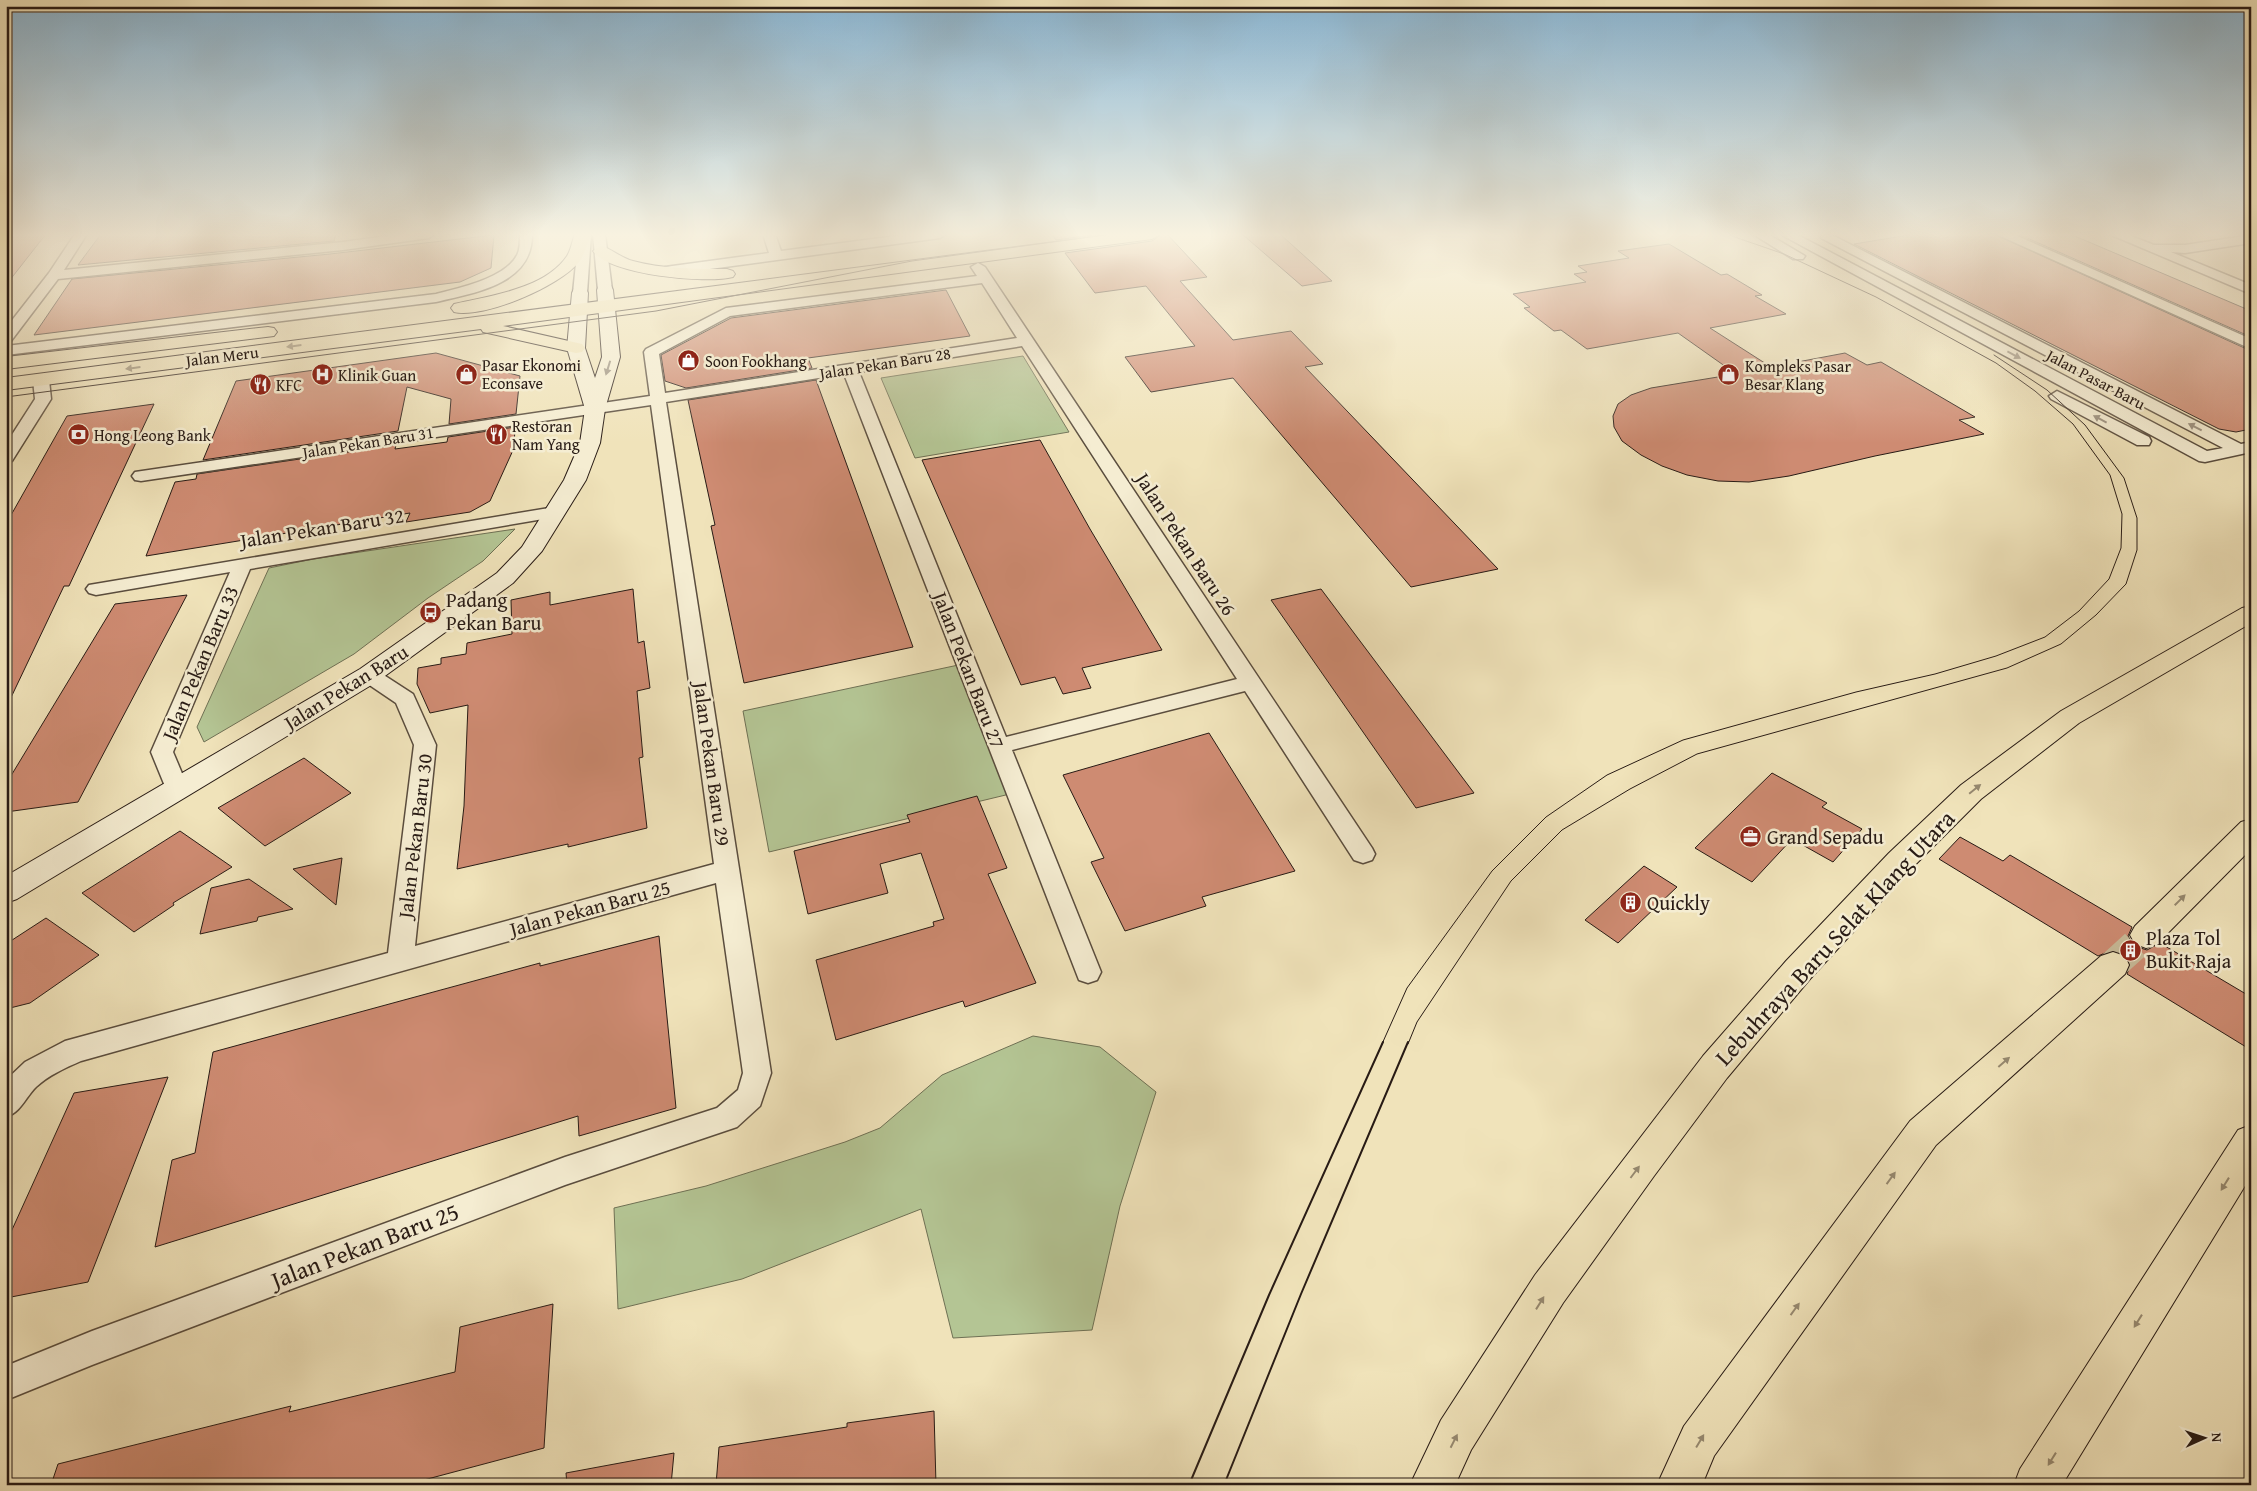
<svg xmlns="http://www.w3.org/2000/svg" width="2257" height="1491" font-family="'Gentium Book Plus',serif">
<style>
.green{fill:#b4c594;stroke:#6e7054}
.building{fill:#ce8b72;stroke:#281b15}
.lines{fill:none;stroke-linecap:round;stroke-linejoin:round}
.highway-tunnel{stroke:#c8bb99;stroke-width:30;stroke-dasharray:30 15;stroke-linecap:butt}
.street-casing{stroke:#5a4d3e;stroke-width:3}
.secondary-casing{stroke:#281b15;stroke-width:2}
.highway-casing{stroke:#281b15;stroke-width:2}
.street{fill:#f5edd2;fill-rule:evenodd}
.secondary{fill:#f5edd2;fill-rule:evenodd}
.highway{fill:#f0e3ba;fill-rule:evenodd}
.tram-far1{stroke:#281b15;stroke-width:1}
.tram{stroke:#281b15;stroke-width:2}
.oneway{fill:#968970}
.oneway2{fill:#998e7d}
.labels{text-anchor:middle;stroke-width:5;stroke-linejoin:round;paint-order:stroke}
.far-street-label{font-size:16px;fill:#281b15;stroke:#f5edd2}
.far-poi-label{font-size:16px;fill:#281b15;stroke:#f5edd2;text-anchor:start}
.street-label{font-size:20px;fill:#281b15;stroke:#f5edd2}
.poi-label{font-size:20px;fill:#281b15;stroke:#f5edd2;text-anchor:start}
.near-street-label{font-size:24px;fill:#281b15;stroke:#f5edd2}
</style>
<rect width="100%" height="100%" fill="#f0e3ba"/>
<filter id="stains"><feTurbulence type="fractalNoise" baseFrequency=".004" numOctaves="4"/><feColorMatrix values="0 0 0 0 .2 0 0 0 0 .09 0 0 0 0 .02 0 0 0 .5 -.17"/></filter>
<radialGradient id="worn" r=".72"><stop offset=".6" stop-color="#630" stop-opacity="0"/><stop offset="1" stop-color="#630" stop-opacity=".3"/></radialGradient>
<!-- green -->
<path class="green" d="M1023,356L1069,432L915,458L881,378Z
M515,529L483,561L428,598L354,654L204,742L197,727L269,568L313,559Z
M963,664L1014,793L769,852L743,711Z
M1033,1036L1100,1047L1156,1092L1120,1206L1092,1330L953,1338L921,1209L742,1279L618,1309L614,1208L706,1186L845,1142L880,1128L942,1075Z"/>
<!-- building -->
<path class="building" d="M6,234H46L6,285Z
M101,234H336L334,241L78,265Z
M1052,234H1101L1056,240Z
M1162,234H1167L1207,277L1180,281L1233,340L1291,331L1323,364L1305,367L1498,569L1411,587L1233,378L1151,392L1125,357L1195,346L1146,286L1095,293L1065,253L1152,241Z
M1242,234H1280L1332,281L1302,286Z
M1915,234H1994L2251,351V429L2236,432L2219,429L1854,244Z
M2018,234H2070L2251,311V337Z
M494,235L491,268L460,282L34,335L72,279L330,254Z
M1669,244L1721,275L1727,274L1762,295L1755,296L1786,314L1710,328L1771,367L1845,353L1867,365L1881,362L1975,417L1959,420L1984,434L1875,456L1789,476L1749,482L1718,481L1687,475L1662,466L1641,455L1622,441L1614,427L1613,416L1618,404L1631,395L1651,388L1736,374L1678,333L1587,349L1561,330L1554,331L1524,308L1530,307L1513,294L1586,282L1574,274L1587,272L1578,266L1629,258L1618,251Z
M946,290L970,336L808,358L812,368L686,388L665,381L661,355L731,318Z
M436,353L520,376L516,414L449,424L451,399L407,387L398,431L203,460L236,381Z
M816,380L913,647L744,683L711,526L715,525L688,400Z
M154,404L69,586H64L6,708V524L67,416Z
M515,427L514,448L490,501L470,512L406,522L410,513L146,556L175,482L196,479L197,474L396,445L395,449L447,442L448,437Z
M1040,440L1090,529L1162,650L1082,668L1091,688L1063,694L1055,677L1021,685L922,460Z
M633,589L638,643L644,641L650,688L637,691L643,757L639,758L647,828L568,847V844L457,869L464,806L468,705L430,713L417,684L418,668L441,664V658L466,654L467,643L512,634L511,600L550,592V605Z
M1321,589L1474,793L1416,808L1271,600Z
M187,595L78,802L6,812V784L115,604Z
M1209,733L1295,871L1202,897L1206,906L1125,931L1091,862L1104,858L1063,775Z
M304,758L351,793L265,846L218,808Z
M1772,773L1827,803L1822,807L1862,829L1833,862L1792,839L1752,882L1695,848Z
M977,796L1007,868L988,874L1036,983L965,1007L963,1001L836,1040L816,960L934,926L933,922L944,919L921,853L880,864L888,893L808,914L794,851L910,822L907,815Z
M180,831L232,867L173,903L174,905L134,932L82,893Z
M1960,837L2003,861L2010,855L2132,927L2128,936L2134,946L2147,950L2160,943L2251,997V1050L2127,974L2131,964L2126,954L2112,950L2098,956L1939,859Z
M342,858L336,905L293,869Z
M1644,866L1677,887L1618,943L1585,920Z
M249,879L293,909L258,917L257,921L200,934L211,888Z
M46,918L99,955L30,1003L6,1009V944Z
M659,936L676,1108L579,1136L578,1116L155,1247L172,1160L195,1153L213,1052L540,963V966Z
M168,1077L88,1282L6,1298V1243L74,1093Z
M553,1304L544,1448L405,1485H51L58,1464L291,1406L289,1412L455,1372L460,1327Z
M934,1411L936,1485H716L719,1447L847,1427V1423Z
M674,1453L671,1485H567L566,1473Z"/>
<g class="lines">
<!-- highway-tunnel -->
<path class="highway-tunnel" d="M2113,965L2146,935"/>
<defs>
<path id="street" d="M75,234H87L64,270L343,242L401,234H435L429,238L343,250L58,279L11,341L6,342V328L49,273Z
M520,234H532C533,284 475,293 436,302L6,355V346L436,294C459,288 508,278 518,253C520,248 520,240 520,234Z
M579,234H591L587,293L580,297L573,293Z
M593,234H605L612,290L610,293H600L598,290Z
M763,234H775L781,251L911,234H946L940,238L665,275L658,271L665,267L769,253Z
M1753,234H1768L1805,256L1803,259H1793Z
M1780,234H1796L2207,451L2223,448L1821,238L1822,235H1832L2241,444L2251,442V452L2205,462L2199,461Z
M1996,234H2013L2251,339V349Z
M2109,234H2126L2154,245H2185L2251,235V243L2185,253L2171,252L2251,285V294Z
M978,263L985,267L1372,848L1375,854L1372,860L1363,863L1354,860L1245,691L1012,750L1101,972L1097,980L1088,983L1079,980L844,374L666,402L771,1073L760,1106L737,1127L565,1185L92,1365L6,1400V1366L92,1331L565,1157L717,1108L738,1090L743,1073L716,883L81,1061C65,1068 49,1075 36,1087C25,1098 21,1112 6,1117V1080L25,1062L65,1041L388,953L414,745L396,703L362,680L358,675L362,670L369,668L376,670L413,694L436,745L415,946L714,864L651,405L141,481L135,480L132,476L135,472L650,396L644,352L646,349L726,308L977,276L971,267ZM982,283L1017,338L665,393L659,354L730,316ZM1022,346L1237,679L1006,737L859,372Z
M41,375L49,380L51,399L12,461L6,462V444L35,399L33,380Z
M2057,391L2149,437L2151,441L2149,445H2137L2051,399L2049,396Z
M555,507L561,508L564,512L561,516L250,569L173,752L189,790L185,796L177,798L169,796L151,752L230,572L96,595L89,593L86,589L89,585Z"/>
<path id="secondary" d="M605,285L611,286L613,290L620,357L605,409L600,443L586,480L542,551L513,583L378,681L17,899L6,903V876L360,669L497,573L522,547L564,480L580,443L585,409L567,348L572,293L574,289H586L588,293L585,348L595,378L602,357L597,290L599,286Z"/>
<path id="highway" d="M575,234H591C587,243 585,254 579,262C560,286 484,319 454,312L451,308L454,304C489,296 545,289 567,256C571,250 572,241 575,234Z
M1116,234H1160L1152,239L503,326L582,344L585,348L582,352L576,353L483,332L481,329L6,390V378Z
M601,246C612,249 621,258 633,261C663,269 696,269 727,269L733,271L735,274L733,277C706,284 609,275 593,251Z
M268,327L274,328L277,332L274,336L6,369V357Z
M2251,606V623L2079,723L1981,799L1911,869L1810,979L1727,1078L1654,1176L1563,1303L1471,1450L1455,1485H1410L1441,1420L1535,1275L1703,1056L1786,961L1889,853L1961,785L2061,711L2242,608Z
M2251,819V849L2157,944L2146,948L2135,944L2130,935L2135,926L2241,822Z
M2113,952L2125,956L2129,965L2125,974L1936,1145L1714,1456L1702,1485H1657L1684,1426L1910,1121L2101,956Z
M2251,1125V1176L2062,1485H2014L2020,1469L2238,1130Z"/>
</defs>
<!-- street casing -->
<use href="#street" class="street-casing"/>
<!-- secondary casing -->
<use href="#secondary" class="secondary-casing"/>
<!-- highway casing -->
<use href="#highway" class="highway-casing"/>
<!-- street -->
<use href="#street" class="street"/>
<!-- secondary -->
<use href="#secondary" class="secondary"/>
<!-- highway -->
<use href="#highway" class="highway"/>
<!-- tram-far1 -->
<path class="tram-far1" d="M6,397L656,311L912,261L1112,234
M1382,1044L1407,988L1492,871L1546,817L1607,775L1683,740L1856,692L1935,674L1996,656L2045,637L2079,611L2109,579L2121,548L2122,514L2110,475L2073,424L2035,391L1996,363L1876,297L1784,254L1726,234
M1408,1044L1417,1022L1511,881L1562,830L1630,789L1697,754L2007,668L2061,644L2096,615L2126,584L2137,550V518L2124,478L2085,425L2047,390L1994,355"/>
<!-- tram -->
<path class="tram" d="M1189,1485L1269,1295L1383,1042
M1224,1485L1301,1294L1408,1042"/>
</g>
<!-- one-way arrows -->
<defs><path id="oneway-solid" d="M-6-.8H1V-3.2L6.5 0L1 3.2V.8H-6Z" transform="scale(1.25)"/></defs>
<g class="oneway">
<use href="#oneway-solid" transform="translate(294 346) rotate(173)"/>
<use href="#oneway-solid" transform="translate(133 368) rotate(173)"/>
<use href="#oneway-solid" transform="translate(1975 789) rotate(-39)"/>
<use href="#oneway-solid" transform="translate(2180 900) rotate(-45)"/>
<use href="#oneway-solid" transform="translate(2004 1062) rotate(-41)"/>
<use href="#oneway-solid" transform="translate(1635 1172) rotate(-53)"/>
<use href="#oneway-solid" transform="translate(1891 1178) rotate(-54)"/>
<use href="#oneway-solid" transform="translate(2225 1184) rotate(122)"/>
<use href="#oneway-solid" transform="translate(1540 1303) rotate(-58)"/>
<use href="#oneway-solid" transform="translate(1795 1309) rotate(-54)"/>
<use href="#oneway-solid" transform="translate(2138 1321) rotate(122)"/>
<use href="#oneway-solid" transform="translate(1454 1441) rotate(-63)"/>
<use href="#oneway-solid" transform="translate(1700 1441) rotate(-59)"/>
<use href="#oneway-solid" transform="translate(2052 1459) rotate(122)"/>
</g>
<g class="oneway2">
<use href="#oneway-solid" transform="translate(2014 355) rotate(28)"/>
<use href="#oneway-solid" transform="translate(608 368) rotate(107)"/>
<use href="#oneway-solid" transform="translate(2100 419) rotate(-152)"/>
<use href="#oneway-solid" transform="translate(2195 427) rotate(-153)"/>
</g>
<!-- sky -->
<linearGradient id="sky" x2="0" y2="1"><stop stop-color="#8ab7d5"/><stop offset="0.53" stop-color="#f8f2e0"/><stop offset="1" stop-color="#f8f2e0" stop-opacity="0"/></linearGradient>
<rect width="2257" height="443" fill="url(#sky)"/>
<!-- icons -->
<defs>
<symbol id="shop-disc" viewBox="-11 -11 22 22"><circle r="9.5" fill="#8f2418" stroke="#f5edd2"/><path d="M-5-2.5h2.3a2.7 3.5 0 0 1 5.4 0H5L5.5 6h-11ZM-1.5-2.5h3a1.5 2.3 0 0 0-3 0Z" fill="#fff"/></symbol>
<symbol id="hospital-disc" viewBox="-11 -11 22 22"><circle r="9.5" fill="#8f2418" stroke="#f5edd2"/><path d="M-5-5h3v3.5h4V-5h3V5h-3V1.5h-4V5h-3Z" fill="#fff"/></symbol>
<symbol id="restaurant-disc" viewBox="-11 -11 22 22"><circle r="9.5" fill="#8f2418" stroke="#f5edd2"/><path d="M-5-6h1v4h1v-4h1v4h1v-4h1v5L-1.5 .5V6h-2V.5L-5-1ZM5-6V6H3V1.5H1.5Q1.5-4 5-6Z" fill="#fff"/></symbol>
<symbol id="bank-disc" viewBox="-11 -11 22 22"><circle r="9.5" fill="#8f2418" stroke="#f5edd2"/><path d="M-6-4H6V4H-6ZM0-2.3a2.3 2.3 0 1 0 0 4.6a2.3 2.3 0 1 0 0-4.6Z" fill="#fff"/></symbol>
<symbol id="bus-disc" viewBox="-11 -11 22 22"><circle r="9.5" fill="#8f2418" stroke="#f5edd2"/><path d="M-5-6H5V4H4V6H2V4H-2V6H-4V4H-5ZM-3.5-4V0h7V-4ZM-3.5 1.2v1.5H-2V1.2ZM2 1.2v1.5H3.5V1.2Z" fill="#fff"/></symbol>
<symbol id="office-disc" viewBox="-11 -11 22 22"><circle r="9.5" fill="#8f2418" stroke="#f5edd2"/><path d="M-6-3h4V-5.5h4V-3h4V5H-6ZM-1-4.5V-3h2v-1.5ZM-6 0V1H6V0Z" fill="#fff"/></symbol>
<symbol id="building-disc" viewBox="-11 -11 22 22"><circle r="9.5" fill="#8f2418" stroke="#f5edd2"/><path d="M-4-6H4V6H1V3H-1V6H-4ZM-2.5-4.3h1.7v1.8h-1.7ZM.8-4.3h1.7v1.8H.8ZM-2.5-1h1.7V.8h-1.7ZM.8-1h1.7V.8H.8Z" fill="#fff"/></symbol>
</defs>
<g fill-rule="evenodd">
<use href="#shop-disc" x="676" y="348" width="25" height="25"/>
<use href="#shop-disc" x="454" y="362" width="25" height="25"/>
<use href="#hospital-disc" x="310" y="362" width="25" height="25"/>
<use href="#shop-disc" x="1716" y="362" width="25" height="25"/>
<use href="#restaurant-disc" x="248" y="372" width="25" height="25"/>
<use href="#bank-disc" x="66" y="422" width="25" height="25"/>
<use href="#restaurant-disc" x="484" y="422" width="25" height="25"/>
<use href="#bus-disc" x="418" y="600" width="25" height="25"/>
<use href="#office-disc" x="1738" y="824" width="25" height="25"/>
<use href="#building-disc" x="1618" y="890" width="25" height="25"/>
<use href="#building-disc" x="2118" y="938" width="25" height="25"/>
</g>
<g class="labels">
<!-- far-street labels -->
<g class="far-street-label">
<text transform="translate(222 356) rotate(-7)" y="6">Jalan Meru</text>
<text transform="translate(885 363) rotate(-9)" y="6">Jalan Pekan Baru 28</text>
<text transform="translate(2096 379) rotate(28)" y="6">Jalan Pasar Baru</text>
<text transform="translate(368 442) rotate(-9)" y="6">Jalan Pekan Baru 31</text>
</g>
<!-- far-poi labels -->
<g class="far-poi-label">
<text x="705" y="367">Soon Fookhang</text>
<text x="482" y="371">Pasar Ekonomi<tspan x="482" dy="18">Econsave</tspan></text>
<text x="1745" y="372">Kompleks Pasar<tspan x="1745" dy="18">Besar Klang</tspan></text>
<text x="338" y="381">Klinik Guan</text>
<text x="276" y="391">KFC</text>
<text x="512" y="432">Restoran<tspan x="512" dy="18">Nam Yang</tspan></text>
<text x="94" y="441">Hong Leong Bank</text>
</g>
<!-- street labels -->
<g class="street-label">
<text transform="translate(322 528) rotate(-9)" y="7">Jalan Pekan Baru 32</text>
<text transform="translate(1186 544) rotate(57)" y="7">Jalan Pekan Baru 26</text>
<text transform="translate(200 663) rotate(-67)" y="7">Jalan Pekan Baru 33</text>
<text transform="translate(969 670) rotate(69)" y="7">Jalan Pekan Baru 27</text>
<text transform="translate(346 687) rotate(-32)" y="7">Jalan Pekan Baru</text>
<text transform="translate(712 764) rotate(82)" y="7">Jalan Pekan Baru 29</text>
<text transform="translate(415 836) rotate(-83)" y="7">Jalan Pekan Baru 30</text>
<text transform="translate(590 908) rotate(-15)" y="7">Jalan Pekan Baru 25</text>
</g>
<!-- poi labels -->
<g class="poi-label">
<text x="446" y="607">Padang<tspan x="446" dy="23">Pekan Baru</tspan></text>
<text x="1767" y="844">Grand Sepadu</text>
<text x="1647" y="910">Quickly</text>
<text x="2146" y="945">Plaza Tol<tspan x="2146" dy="23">Bukit Raja</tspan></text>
</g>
<!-- near-street labels -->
<g class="near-street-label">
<text transform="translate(1835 938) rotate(-47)" y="8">Lebuhraya Baru Selat Klang Utara</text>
<text transform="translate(365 1246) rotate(-21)" y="8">Jalan Pekan Baru 25</text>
</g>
</g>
<!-- margin -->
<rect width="2257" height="1491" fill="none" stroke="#f0e3ba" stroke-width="25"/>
<rect x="8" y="8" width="2242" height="1476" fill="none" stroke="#281b15" stroke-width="2.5"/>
<rect x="12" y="12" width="2232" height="1466" fill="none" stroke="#281b15"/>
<!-- north arrow -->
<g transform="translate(2204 1438) rotate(87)" stroke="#f5edd2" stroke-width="4" paint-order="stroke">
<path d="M0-4L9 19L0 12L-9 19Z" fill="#281b15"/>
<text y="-8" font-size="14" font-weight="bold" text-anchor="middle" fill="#281b15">N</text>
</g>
<rect width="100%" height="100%" filter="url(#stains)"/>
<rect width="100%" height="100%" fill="url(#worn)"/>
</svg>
